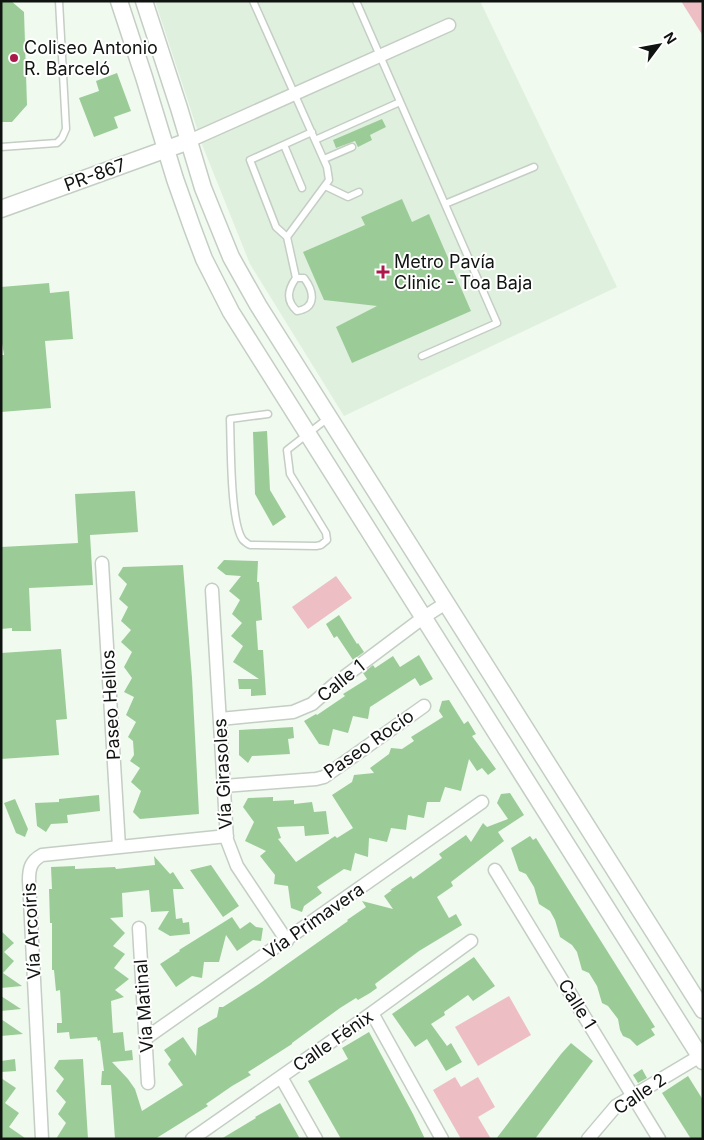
<svg xmlns="http://www.w3.org/2000/svg" width="704" height="1140" font-family="Inter,sans-serif">
<style>
.built{fill:#e0f0df}
.green{fill:#eebec5}
.building{fill:#9bcc98}
.lines{fill:none;stroke-linecap:round;stroke-linejoin:round}
.service-casing{stroke:#c4cec4;stroke-width:9}
.minor-casing{stroke:#c4cec4;stroke-width:15}
.tertiary-casing{stroke:#c4cec4;stroke-width:19}
.service{stroke:#fff;stroke-width:6}
.minor{stroke:#fff;stroke-width:12}
.tertiary{stroke:#fff;stroke-width:16}
.poi-dot{fill:#ab184a;stroke:#fff;stroke-width:2}
.labels{text-anchor:middle;stroke-width:4;stroke-linejoin:round;paint-order:stroke}
.poi-label{font-size:18px;fill:#101410;stroke:#fff;text-anchor:start}
.street-label{font-size:18px;fill:#101410;stroke:#fff}
</style>
<rect width="100%" height="100%" fill="#f0faef"/>
<!-- built -->
<path class="built" d="M155,1H480L617,287L344,416L250,264L203,147Z"/>
<!-- green -->
<path class="green" d="M681,1H703V36Z
M336,576L352,598L308,629L292,607Z
M509,996L531,1035L478,1066L455,1027Z
M455,1077L461,1087L478,1077L495,1107L478,1117L491,1139H461L433,1090Z"/>
<!-- building -->
<path class="building" d="M1,1H11L24,12L27,105L12,122H1Z
M117,73L131,111L114,117L118,128L94,137L79,98L99,91L96,81Z
M382,119L386,127L370,135L372,140L358,147L355,141L336,148L333,140Z
M402,199L412,222L429,214L471,311L352,363L336,327L377,306L324,300L303,252L365,225L361,217Z
M49,283L50,293L69,291L73,339L45,341L51,408L1,412V355H4L1,337V287Z
M267,431L270,490L286,517L273,526L255,494L253,432Z
M135,491L138,532L90,535L93,585L29,588L31,631H12V628L1,629V547L78,543L75,494Z
M224,560L258,561L257,582H259L262,620L256,621L258,650H263L266,695L251,696V689H239L238,679H259L233,662L243,646L231,636L242,623L232,614L240,600L229,591L241,576L226,575L217,568Z
M183,565L192,678L199,814L140,819L133,812L141,791L131,782L140,768L130,761L134,755L133,741L128,737L136,722L126,715L134,697L124,692L132,678L124,667L132,652L121,642L131,630L121,621L128,607L119,599L127,584L118,575L123,567Z
M339,615L357,644L358,643L364,652L353,660L337,636L334,638L326,624Z
M61,649L67,719L56,720L59,755L1,759V653Z
M419,655L433,679L420,686L415,678L370,707L368,719L353,716L348,733L333,729L329,746L319,744L304,721L316,714L317,715L345,696L343,694L367,679L363,673L373,665L375,668L393,656L400,667Z
M449,700L464,724L468,721L476,734L472,736L496,769L488,775L482,768L477,771L469,759L461,791L445,787L440,802H427L424,818L408,815L406,830L391,828L387,842L369,838L368,857L355,853L351,871L344,869L317,887L322,893L304,906L302,912L291,908L288,886L274,884L275,875L260,856L266,851L245,841L254,822L243,807L248,798L273,797V801L294,800V804L312,802L314,812L326,811L329,834L305,836L304,826L277,827L281,838L278,839L296,862L335,836L337,838L353,828L332,795L352,782L354,775L374,773L370,768L389,754L391,748L402,749L414,741L411,737L443,717L439,711L442,701Z
M293,727L294,738L288,739L290,754L252,756L248,763L239,755V730Z
M510,793L524,815L498,832L504,841L451,882L453,886L437,897L449,918L456,914L462,925L419,951L375,984L377,988L370,993L358,1000L356,998L340,1008L292,1043V1044L248,1072L251,1075L232,1086L206,1104L208,1106L155,1139H115L111,1085H101L102,1071H104L100,1040L98,1041L97,1037L70,1039L69,1032L57,1033V1023H62L60,990L56,991L54,970H52V923H50L49,889H52L51,867L75,866V869L115,867L116,869L155,865L154,856L170,874L173,872L184,889H173L176,919L182,918L183,923L189,922L190,934L170,936L158,929L169,911L151,912L149,890L122,893L123,917L110,918L125,933L113,946L125,954L114,968L129,979L115,990L124,997L111,1001L113,1033L123,1032L125,1051L132,1050L133,1060L112,1062L128,1079L135,1089L142,1111L183,1085L168,1064L171,1060L164,1050L183,1037L196,1056L198,1028L217,1017L219,1007H223L259,984L348,921L347,920L366,907L362,901L393,909L384,896L392,890H390L411,876L413,879L442,858L439,854L466,835L471,842L483,823L487,827L508,819L497,803L501,794Z
M99,795L100,811L67,815L68,823L51,824L46,832L37,826L35,803L59,802V799Z
M15,799L28,829L25,837L16,833L4,803Z
M530,836L533,840L536,838L655,1027L651,1029L655,1035L637,1046L630,1039L623,1036L620,1030L618,1019L608,1006L602,1003L597,986L589,973L582,970L577,952L572,945L560,937L555,920L550,911L539,904L534,887L526,874L519,871L511,848Z
M211,865L239,906L223,917L190,870Z
M232,917L240,929L250,922L256,927L263,928L261,941L253,940L237,951L226,935L219,962H204L202,978L192,976L176,987L160,964L180,951L179,950Z
M1,931L14,943L4,952L14,961L3,973L22,986L1,988Z
M474,957L495,986L473,1001L468,995L444,1012L445,1015L431,1024L447,1046L451,1043L462,1062L446,1071L427,1039L415,1047L392,1014Z
M1,996L21,1009L1,1011Z
M1,1019L23,1034L1,1036Z
M369,1032L413,1114L425,1139H341L308,1081L348,1059L342,1048Z
M571,1043L593,1061L535,1139H496L561,1054Z
M15,1059L16,1071L1,1072V1061Z
M83,1059L88,1139H56L66,1123L58,1114L66,1102L56,1091L64,1079L54,1068L59,1060Z
M642,1069L647,1078L638,1083L633,1075Z
M688,1076L703,1100V1139H691L662,1093Z
M1,1078L16,1088L5,1103L19,1113L9,1127L25,1138L1,1139Z
M280,1103L300,1139H221L256,1118L255,1117Z"/>
<g class="lines">
<defs>
<path id="service" d="M253,1L327,167L329,180L287,237L276,227L250,160L312,132
M356,1L497,323L422,356
M315,140L400,102
M284,145L302,188
M1,147L57,143L62,138L66,129L59,1
M324,159L352,147
M325,186L348,197L359,192
M445,204L534,167
M287,237L296,278C288,289 285,300 297,311C317,308 314,291 304,278H296
M268,414L230,419C231,444 230,523 243,540C244,541 249,545 250,545L316,546L321,545L327,540L326,533L290,474L287,450L328,418"/>
<path id="minor" d="M189,141L449,25
M102,563L119,847
M212,590L227,840L237,866L287,941
M220,719L293,712L312,704L336,683L424,617L446,603
M224,786L316,779L324,777L424,706
M495,870L659,1139
M139,928L148,1083
M372,1013L442,1139
M146,1038L482,802
M281,1077L316,1139
M42,1139L29,880C29,868 31,861 42,855L227,836
M192,1139L372,1013L471,941
M588,1139L616,1106L700,1056"/>
<path id="tertiary" d="M119,1L144,77L175,179L192,227L204,259L231,312L703,1061
M144,1L179,108L203,188L231,257L258,305L703,1010
M1,209L189,141"/>
</defs>
<!-- service casing -->
<use href="#service" class="service-casing"/>
<!-- minor casing -->
<use href="#minor" class="minor-casing"/>
<!-- tertiary casing -->
<use href="#tertiary" class="tertiary-casing"/>
<!-- service -->
<use href="#service" class="service"/>
<!-- minor -->
<use href="#minor" class="minor"/>
<!-- tertiary -->
<use href="#tertiary" class="tertiary"/>
</g>
<!-- markers -->
<g class="poi-dot">
<circle cx="14" cy="58" r="5"/>
<path d="M380.5 264.5h5v5h5v5h-5v5h-5v-5h-5v-5h5z"/>
</g>
<g class="labels">
<!-- poi labels -->
<g class="poi-label">
<text x="24" y="54">Coliseo Antonio<tspan x="24" dy="21">R. Barceló</tspan></text>
<text x="394" y="268">Metro Pavía<tspan x="394" dy="21">Clinic - Toa Baja</tspan></text>
</g>
<!-- street labels -->
<g class="street-label">
<text transform="translate(95 175) rotate(-20)" y="6">PR-867</text>
<text transform="translate(341 681) rotate(-39)" y="6">Calle 1</text>
<text transform="translate(111 705) rotate(-93)" y="6">Paseo Helios</text>
<text transform="translate(369 744) rotate(-35)" y="6">Paseo Rocío</text>
<text transform="translate(223 774) rotate(-93)" y="6">Vía Girasoles</text>
<text transform="translate(314 921) rotate(-35)" y="6">Vía Primavera</text>
<text transform="translate(32 931) rotate(-93)" y="6">Vía Arcoíris</text>
<text transform="translate(577 1004) rotate(58)" y="6">Calle 1</text>
<text transform="translate(144 1006) rotate(-94)" y="6">Vía Matinal</text>
<text transform="translate(333 1041) rotate(-35)" y="6">Calle Fénix</text>
<text transform="translate(640 1094) rotate(-34)" y="6">Calle 2</text>
</g>
</g>
<!-- border -->
<rect width="704" height="1140" fill="none" stroke="#101410" stroke-width="5"/>
<!-- north arrow -->
<g transform="translate(659 45) rotate(58)" stroke="#ffffff" stroke-width="4" paint-order="stroke">
<path d="M0-4L9 19L0 12L-9 19Z" fill="#101410"/>
<text y="-8" font-size="14" font-weight="bold" text-anchor="middle" fill="#101410">N</text>
</g>
</svg>
